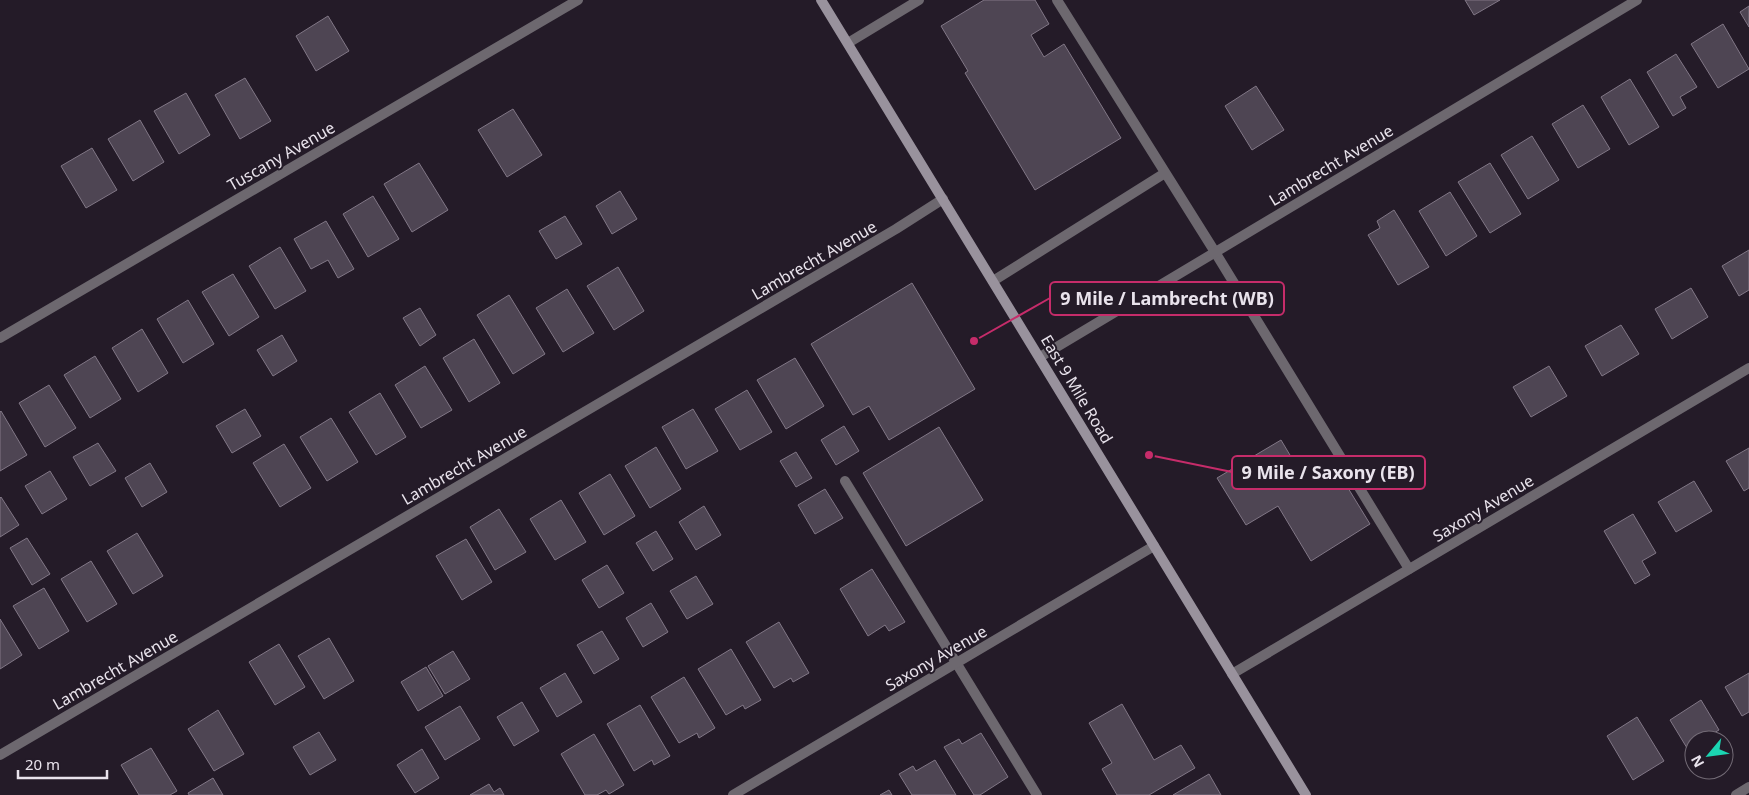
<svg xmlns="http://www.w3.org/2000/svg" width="1749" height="795" font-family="'Noto Sans',sans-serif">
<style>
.building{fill:#4e4553;stroke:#817786}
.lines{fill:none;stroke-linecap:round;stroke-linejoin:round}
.lane{stroke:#6d686f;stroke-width:10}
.street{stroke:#6d686f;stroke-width:10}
.secondary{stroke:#99929d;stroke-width:10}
.labels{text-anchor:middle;stroke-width:4;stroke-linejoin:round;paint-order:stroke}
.street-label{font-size:16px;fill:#e9e3ec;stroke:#241b28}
.leader{fill:none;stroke:#c62c6a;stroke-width:2}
.callout-dot{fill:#c62c6a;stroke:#241b28;stroke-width:2}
.callout{fill:#241b28;stroke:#c62c6a;stroke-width:2}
.callout-label{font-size:18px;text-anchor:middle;font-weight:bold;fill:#e9e3ec}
</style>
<rect width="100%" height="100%" fill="#241b28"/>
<!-- building -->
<path class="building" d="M984,0H1035L1049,24L1031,35L1044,57L1064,44L1121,138L1035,190L965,73L968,71L941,26Z
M1465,0H1500L1474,15Z
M1749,6V27L1740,12Z
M328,16L349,51L316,71L296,36Z
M1723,24L1749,69L1718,88L1691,44Z
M1676,54L1697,87L1680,97L1686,108L1673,116L1647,72Z
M245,78L271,121L240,139L215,95Z
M1630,79L1659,127L1629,145L1601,97Z
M1256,86L1284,130L1252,150L1225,106Z
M186,93L210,135L179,154L154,111Z
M1583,105L1610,149L1578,168L1552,124Z
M513,109L542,155L507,177L478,130Z
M140,120L164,162L133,181L108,139Z
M1532,136L1559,180L1528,199L1501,155Z
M92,148L117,190L86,208L61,166Z
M419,163L448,210L412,232L384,184Z
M1490,163L1521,214L1490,233L1458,182Z
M620,191L637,219L612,234L596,206Z
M1450,192L1477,236L1446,256L1419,211Z
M373,196L399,239L368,257L343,214Z
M1394,210L1429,267L1398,285L1368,235L1380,228L1377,221Z
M565,216L582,244L556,259L539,231Z
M326,221L354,269L338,278L328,260L311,269L294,239Z
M280,247L306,291L275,309L249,266Z
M1749,250V290L1739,296L1722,266Z
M618,267L644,311L614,330L587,286Z
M233,274L259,317L229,336L202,292Z
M912,283L975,389L889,440L869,406L853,415L811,344Z
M1691,288L1708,317L1672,339L1655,309Z
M567,289L594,333L563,352L536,308Z
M509,295L545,354L513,374L477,315Z
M188,300L214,344L183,363L157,319Z
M420,308L436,335L420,346L403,318Z
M1621,325L1639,354L1602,376L1585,346Z
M142,329L168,373L138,392L112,348Z
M282,335L297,361L273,376L257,350Z
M474,339L500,383L469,402L443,358Z
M95,356L121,399L90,418L64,375Z
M795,358L824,406L786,429L757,380Z
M425,366L452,410L421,428L395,385Z
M1549,366L1567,396L1531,417L1513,387Z
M49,385L76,428L45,447L19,403Z
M747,390L772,432L740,450L715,409Z
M380,393L406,437L376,455L349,412Z
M245,409L261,436L232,453L216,426Z
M693,409L718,451L686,469L662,427Z
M1,411L27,455L0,471V412Z
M331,418L358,462L327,481L300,437Z
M844,426L859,451L836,465L821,440Z
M939,427L983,500L906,546L863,473Z
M1281,440L1309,487L1337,470L1370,524L1311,561L1278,506L1246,525L1217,478Z
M98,443L116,471L90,486L73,457Z
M284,444L311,488L280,507L253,463Z
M656,447L681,489L650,508L625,466Z
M1749,448V488L1744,491L1726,461Z
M796,452L812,478L796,487L780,461Z
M150,463L167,492L142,507L125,478Z
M50,471L67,499L42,514L25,486Z
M610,474L635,516L604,535L579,493Z
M1694,481L1712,511L1676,532L1658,502Z
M825,489L843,518L815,534L798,505Z
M1,497L19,525L0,537V498Z
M561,500L586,542L555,560L530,519Z
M704,506L721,535L696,550L679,522Z
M499,509L526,552L495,570L470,527Z
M1633,514L1656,553L1642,561L1650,575L1635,584L1604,531Z
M656,531L673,559L653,571L636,543Z
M137,533L163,576L133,594L107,551Z
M27,538L50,574L32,585L10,548Z
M466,539L492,582L462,600L436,556Z
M91,561L117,604L87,622L61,579Z
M607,565L624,593L599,608L582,580Z
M872,569L905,622L889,631L885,625L868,636L840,589Z
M696,576L713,604L687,619L670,591Z
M44,588L69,631L39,649L13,606Z
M651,603L668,632L643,647L626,618Z
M0,619L22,655L0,669Z
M779,622L809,673L793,682L791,678L774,688L746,642Z
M602,631L619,659L594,674L577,645Z
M329,638L354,681L324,699L298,656Z
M279,644L305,687L275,705L249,662Z
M731,649L761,700L745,709L743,705L726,715L698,669Z
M453,651L470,679L445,694L428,666Z
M426,667L443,696L418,711L401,682Z
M565,673L582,702L557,717L540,688Z
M1749,673V712L1742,716L1725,687Z
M684,677L715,728L699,738L697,733L679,743L651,697Z
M1701,700L1719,730L1702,740H1694V745L1687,748L1670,720Z
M522,702L539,731L514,746L497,717Z
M1122,704L1154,760L1181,745L1195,768L1149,795H1117L1102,769L1112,763L1089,723Z
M640,705L670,756L654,765L652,760L634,771L607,724Z
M460,706L480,739L445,760L425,727Z
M218,710L244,754L214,771L188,729Z
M1637,717L1664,761L1633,780L1607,736Z
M319,732L336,760L310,775L293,747Z
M981,733L1008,777L980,795H974L944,747L959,739L962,744Z
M594,734L624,785L609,794L606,790L597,795H585L561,754Z
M151,748L177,791L170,795H139L121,765Z
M422,749L439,778L415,793L397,765Z
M935,760L956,795H912L899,774L913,766L916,771Z
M1209,774L1221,795H1173Z
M213,778L223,795H189L188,793Z
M489,784L494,792L500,788L504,795H470Z
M889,790L892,795H880Z"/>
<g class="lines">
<!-- lane -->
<path class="lane" d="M1057,0L1215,252L1409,569
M993,281L1165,173
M845,481L1037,795"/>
<!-- street -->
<path class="street" d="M848,43L919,0
M0,338L578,0
M1040,357L1637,0
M1232,674L1749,368
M0,755L896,229L943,199
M733,795L1154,546
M1736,795L1749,787"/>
<!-- secondary -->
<path class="secondary" d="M821,0L1306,795"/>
</g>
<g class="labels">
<!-- street labels -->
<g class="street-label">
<text transform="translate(281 156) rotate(-30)" y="6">Tuscany Avenue</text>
<text transform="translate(1331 165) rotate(-31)" y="6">Lambrecht Avenue</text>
<text transform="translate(814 260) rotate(-30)" y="6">Lambrecht Avenue</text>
<text transform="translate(1077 389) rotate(59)" y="6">East 9 Mile Road</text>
<text transform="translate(464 465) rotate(-30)" y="6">Lambrecht Avenue</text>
<text transform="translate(1483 508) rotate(-31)" y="6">Saxony Avenue</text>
<text transform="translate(936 658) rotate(-30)" y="6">Saxony Avenue</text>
<text transform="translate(115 670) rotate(-30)" y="6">Lambrecht Avenue</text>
</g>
</g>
<!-- callouts -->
<path class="leader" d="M974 341L1050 298M1149 455L1232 472"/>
<g class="callout-dot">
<circle cx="974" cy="341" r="5"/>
<circle cx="1149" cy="455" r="5"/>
</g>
<g class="callout">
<rect x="1050" y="282" width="234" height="33" rx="5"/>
<rect x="1232" y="456" width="193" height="33" rx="5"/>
</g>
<g class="callout-label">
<text x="1167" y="305">9 Mile / Lambrecht (WB)</text>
<text x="1328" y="479">9 Mile / Saxony (EB)</text>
</g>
<!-- north arrow -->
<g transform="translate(1709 755) rotate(241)"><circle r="24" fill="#241b28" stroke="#736b76"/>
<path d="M0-4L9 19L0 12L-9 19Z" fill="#1bd5b2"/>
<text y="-8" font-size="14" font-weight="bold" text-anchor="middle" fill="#e9e3ec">N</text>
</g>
<!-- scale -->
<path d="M18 770v8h89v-8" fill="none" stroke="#e9e3ec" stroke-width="2.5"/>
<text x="25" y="770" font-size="15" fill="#e9e3ec" stroke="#241b28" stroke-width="4" paint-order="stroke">20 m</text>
</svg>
